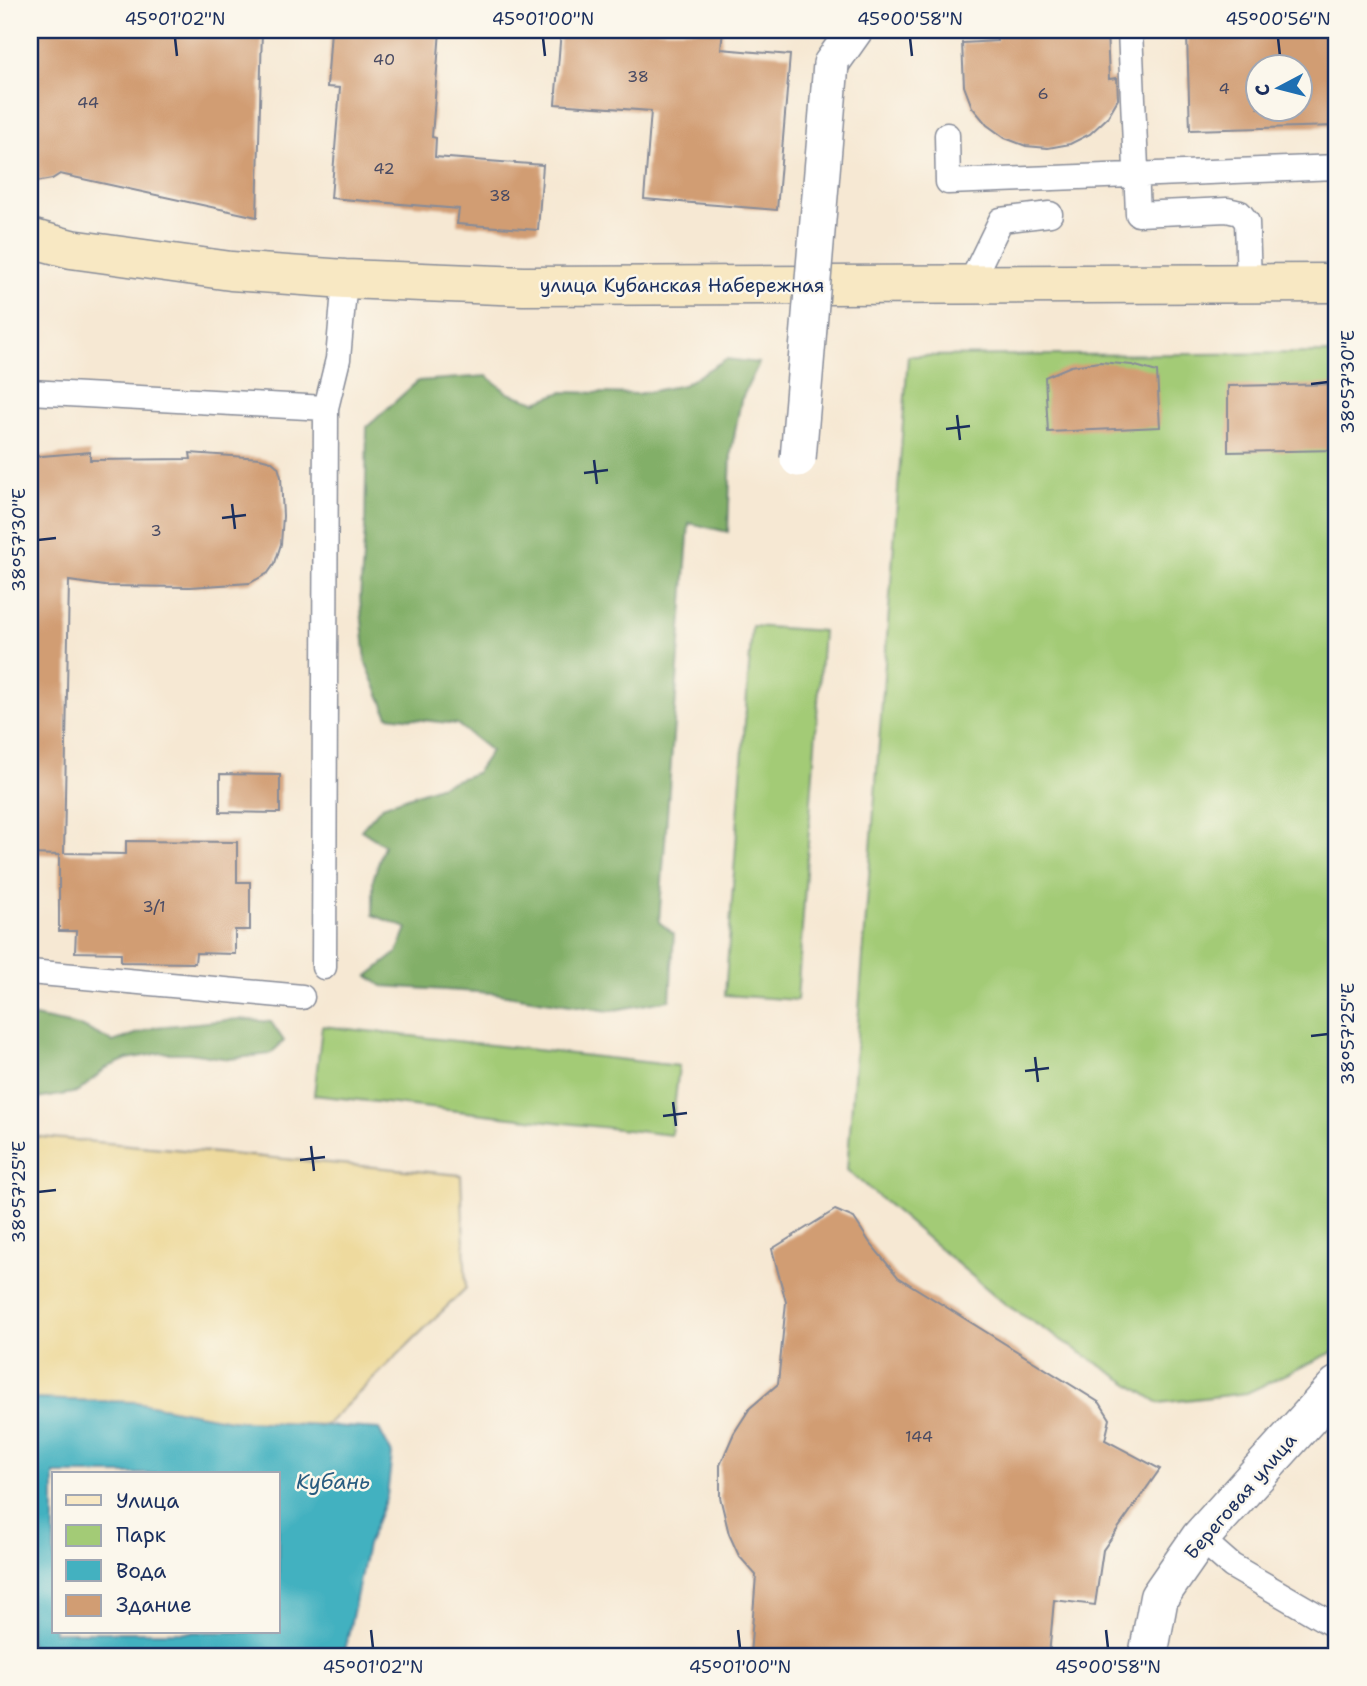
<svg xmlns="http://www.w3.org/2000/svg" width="1367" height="1686" font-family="'Shantell Sans',sans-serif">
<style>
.green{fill:#a3cb76;stroke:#5f7d6a;stroke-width:2}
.forest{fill:#82af67;stroke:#4e6f62;stroke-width:2}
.sand{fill:#eeda9e;stroke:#84847e;stroke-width:2}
.water{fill:#43b1c0;stroke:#2f708f;stroke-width:2;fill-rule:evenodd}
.building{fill:#d19d73;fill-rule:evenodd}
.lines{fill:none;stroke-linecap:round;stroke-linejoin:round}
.service-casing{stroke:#888c98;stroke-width:27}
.pedestrian-casing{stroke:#888c98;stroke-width:38}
.minor-casing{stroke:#888c98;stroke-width:41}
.secondary-casing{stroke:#888c98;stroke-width:41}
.service{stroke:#fff;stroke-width:24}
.pedestrian{stroke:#fff;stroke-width:35}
.minor{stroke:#fff;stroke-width:38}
.secondary{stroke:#f8e8c3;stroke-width:38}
.pedestrian-bridge-casing{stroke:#888c98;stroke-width:38;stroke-linecap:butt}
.pedestrian-bridge{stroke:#fff;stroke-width:35}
.ticks{fill:none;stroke:#1b2f5e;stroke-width:2.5}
.labels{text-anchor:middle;stroke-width:5;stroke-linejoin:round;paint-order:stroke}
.number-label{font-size:16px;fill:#484a63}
.street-label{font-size:19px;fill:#1b2f5e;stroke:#fbf7ec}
.water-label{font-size:21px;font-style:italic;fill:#295c80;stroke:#fbf7ec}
.neatline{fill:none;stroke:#1b2f5e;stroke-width:2.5}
.ticks-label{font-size:18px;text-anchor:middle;fill:#1b2f5e}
</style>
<rect width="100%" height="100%" fill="#fbf7ec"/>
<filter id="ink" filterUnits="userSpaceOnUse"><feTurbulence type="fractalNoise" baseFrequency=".0143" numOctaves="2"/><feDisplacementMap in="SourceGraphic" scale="14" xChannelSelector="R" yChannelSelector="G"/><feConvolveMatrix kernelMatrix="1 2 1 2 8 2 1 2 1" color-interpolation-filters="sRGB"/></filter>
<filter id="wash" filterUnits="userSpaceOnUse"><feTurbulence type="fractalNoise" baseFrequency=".00686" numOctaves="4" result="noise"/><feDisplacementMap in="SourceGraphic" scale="28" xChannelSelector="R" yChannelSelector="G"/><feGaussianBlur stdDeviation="1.57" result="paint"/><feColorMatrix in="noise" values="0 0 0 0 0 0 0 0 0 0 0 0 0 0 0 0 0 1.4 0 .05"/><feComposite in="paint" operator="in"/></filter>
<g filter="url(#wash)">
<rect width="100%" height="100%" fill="#f6e8d3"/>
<!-- green -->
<path class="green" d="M1337,353V1350L1247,1393L1159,1403L1005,1304L847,1170L908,356Z
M752,626L823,631L797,1000L725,995Z
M322,1026L679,1066L671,1135L314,1095Z"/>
<!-- forest -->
<path class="forest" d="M726,359L759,363L741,400L731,452L728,532L689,523L659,922L674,934L670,1000L609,1011L493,993L382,986L368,976L397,953L407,928L373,915V880L384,845L361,830L382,806L476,773L491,751L457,724L388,716L366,663L360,598L365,529L367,427L418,381L487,376L508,393L536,402L562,392L638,394L683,385Z
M30,1016L83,1027L113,1042L156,1027L239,1019L271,1022L284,1041L270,1054L229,1059L189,1053H161L127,1059L106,1068L78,1092L30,1100Z"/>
<!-- sand -->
<path class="sand" d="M30,1136L461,1175L466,1288L326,1425L230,1420L135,1402L30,1399Z"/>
<!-- water -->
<path class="water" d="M30,1399L135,1402L230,1420L379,1429L392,1454L387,1496L367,1545L344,1656H30ZM54,1474H278V1632H54Z"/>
<g id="blocks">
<!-- building -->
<path class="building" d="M30,30H262L257,217L60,174L52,179L30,183Z
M331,30H440L432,137L436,138L435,157L543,165L538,230L457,224L459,209L331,198L340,88L327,87Z
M561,30H723L721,49L790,55L777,210L644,199L651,111L555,104Z
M996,30H1107L1109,79L1117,78L1118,99L1107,118L1090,134L1070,144L1048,148L1026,146L1005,138L987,125L972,107L964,86L962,43L997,41Z
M1337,32V126L1190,130L1187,36ZM1258,66H1300V108H1258Z
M1100,362L1132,365L1157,372L1160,427L1048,432L1045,377L1071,366Z
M1337,384V450L1228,452V386Z
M90,452V460L191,459L190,453L260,458L271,461L278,467L281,477L283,516L281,544L275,563L268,573L250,583L190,587L105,586L69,581L64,853L126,854V841L237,842V882H250V930H235V954L196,953L195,963L121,962V953L75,952L76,931H59V855L30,854V457Z
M220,774L280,775V813L220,812Z
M835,1210L854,1218L870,1243L898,1277L1100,1403L1110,1419L1105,1440L1160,1469L1103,1550L1095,1605L1054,1600L1049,1656H750L756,1575L739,1556L729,1534L720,1497V1465L734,1433L750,1408L778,1384L786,1302L772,1249Z"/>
</g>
</g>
<g filter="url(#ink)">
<use href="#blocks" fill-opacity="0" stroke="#888c98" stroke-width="2"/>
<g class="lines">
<defs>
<path id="service" d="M1130,30L1138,214L1227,210L1240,213L1247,222L1249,283
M947,135L948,182L1337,167
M970,284L1001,220L1050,214
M30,392L326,408
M324,967L326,408L338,359L345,279
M30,972L302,997
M1200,1538L1232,1566L1337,1627"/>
<path id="pedestrian" d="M831,64L855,30"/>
<path id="minor" d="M1148,1656L1159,1597L1200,1538L1337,1386"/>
<path id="secondary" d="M30,238L71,249L231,271L345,279L523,286L1337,283"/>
</defs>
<!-- service casing -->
<use href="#service" class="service-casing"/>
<!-- pedestrian casing -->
<use href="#pedestrian" class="pedestrian-casing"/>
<!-- minor casing -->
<use href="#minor" class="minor-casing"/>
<!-- secondary casing -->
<use href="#secondary" class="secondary-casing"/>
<!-- service -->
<use href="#service" class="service"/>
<!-- pedestrian -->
<use href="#pedestrian" class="pedestrian"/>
<!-- minor -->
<use href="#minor" class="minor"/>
<!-- secondary -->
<use href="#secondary" class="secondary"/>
<defs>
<path id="pedestrian-bridge" d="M798,459L831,64"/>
</defs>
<!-- pedestrian-bridge casing -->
<use href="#pedestrian-bridge" class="pedestrian-bridge-casing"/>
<!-- pedestrian-bridge -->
<use href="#pedestrian-bridge" class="pedestrian-bridge"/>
</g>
</g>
<!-- ticks -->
<path class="ticks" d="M175,38L177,56M543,38L545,56M910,38L912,56M1278,38L1280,56M1311,384L1328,382M957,415L960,440M946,429L970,426M594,460L597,484M584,473L608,470M232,504L235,529M222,518L246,515M38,540L56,538M1311,1036L1328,1034M1035,1057L1038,1082M1025,1071L1049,1068M673,1102L676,1126M663,1116L687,1113M311,1146L314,1171M300,1160L325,1157M38,1192L56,1190M371,1630L373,1648M738,1630L740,1648M1106,1630L1108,1648"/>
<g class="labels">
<!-- number labels -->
<g class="number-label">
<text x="384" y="65">40</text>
<text x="638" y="82">38</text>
<text x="1224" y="94">4</text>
<text x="1043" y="99">6</text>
<text x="88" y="108">44</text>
<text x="384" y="174">42</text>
<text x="500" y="201">38</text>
<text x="156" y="536">3</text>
<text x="154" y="912">3/1</text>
<text x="919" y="1442">144</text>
</g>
<!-- street labels -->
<g class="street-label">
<text x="682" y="292">улица Кубанская Набережная</text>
<text transform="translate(1240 1496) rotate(-49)" y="7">Береговая улица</text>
</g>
<!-- water labels -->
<g class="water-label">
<text x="333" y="1489">Кубань</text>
</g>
</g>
<!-- margin -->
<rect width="1367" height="1686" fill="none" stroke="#fbf7ec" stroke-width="77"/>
<!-- legend -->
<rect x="52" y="1472" width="228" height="161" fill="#fbf7ec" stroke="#a1a7b3" stroke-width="2"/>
<rect x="66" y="1495" width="35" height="10" fill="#f8e8c3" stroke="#a1a7b3" stroke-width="2"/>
<text x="116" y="1508" font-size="21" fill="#1b2f5e">Улица</text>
<rect x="66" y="1525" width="35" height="21" fill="#a3cb76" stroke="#a1a7b3" stroke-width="2"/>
<text x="116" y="1542" font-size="21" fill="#1b2f5e">Парк</text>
<rect x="66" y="1560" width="35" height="21" fill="#43b1c0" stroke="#a1a7b3" stroke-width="2"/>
<text x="116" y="1578" font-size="21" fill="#1b2f5e">Вода</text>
<rect x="66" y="1595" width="35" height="21" fill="#d19d73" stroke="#a1a7b3" stroke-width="2"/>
<text x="116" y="1612" font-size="21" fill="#1b2f5e">Здание</text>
<!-- north arrow -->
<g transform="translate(1279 88) rotate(263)"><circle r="33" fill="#fbf7ec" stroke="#a1a7b3" stroke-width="2"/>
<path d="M0-5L12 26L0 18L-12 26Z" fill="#1f6fb2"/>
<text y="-10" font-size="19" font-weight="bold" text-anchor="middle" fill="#1b2f5e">С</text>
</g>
<rect x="38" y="38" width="1290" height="1610" class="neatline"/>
<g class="ticks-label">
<text x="175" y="25">45°01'02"N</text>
<text x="543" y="25">45°01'00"N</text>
<text x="910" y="25">45°00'58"N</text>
<text x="1278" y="25">45°00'56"N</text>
<text transform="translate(1348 382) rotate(-90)" y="6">38°57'30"E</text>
<text transform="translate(19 540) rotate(-90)" y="6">38°57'30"E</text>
<text transform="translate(1348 1034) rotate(-90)" y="6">38°57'25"E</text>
<text transform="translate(19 1192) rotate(-90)" y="6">38°57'25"E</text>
<text x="373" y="1673">45°01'02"N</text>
<text x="740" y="1673">45°01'00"N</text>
<text x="1108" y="1673">45°00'58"N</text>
</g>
</svg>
